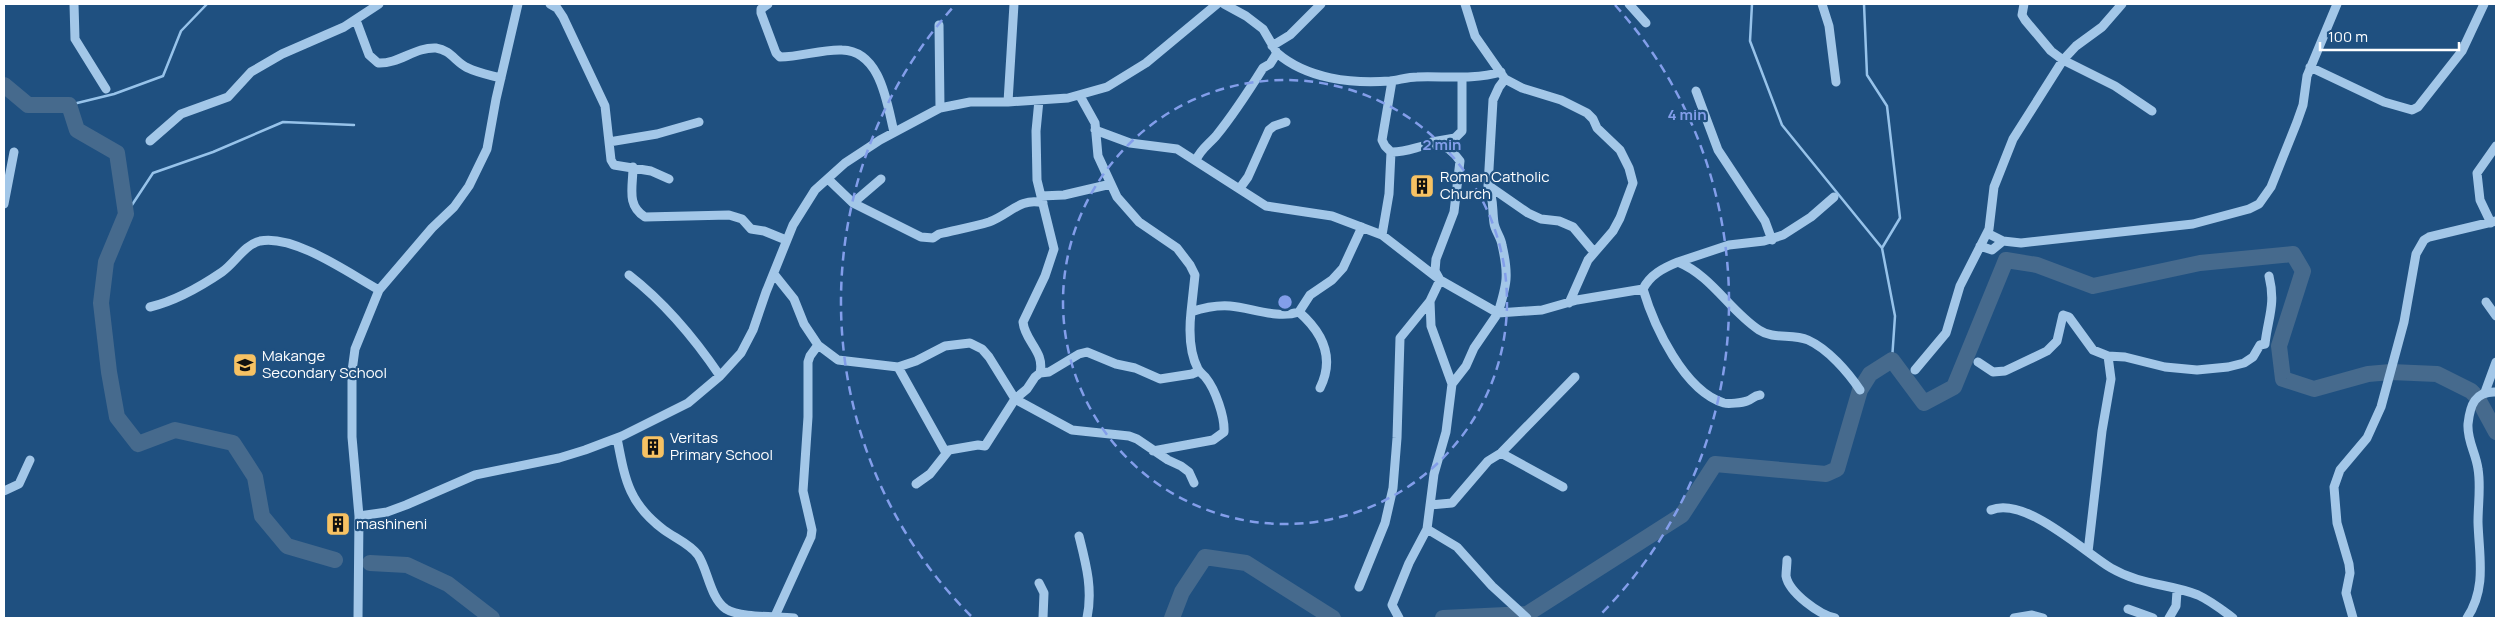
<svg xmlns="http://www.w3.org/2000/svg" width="2500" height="622" font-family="Manrope,sans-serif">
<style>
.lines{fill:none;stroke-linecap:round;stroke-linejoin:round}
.stream{stroke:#97c3ea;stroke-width:2.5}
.river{stroke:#466a8d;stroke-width:16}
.minor{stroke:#a3c7e8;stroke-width:9}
.ring{fill:none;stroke:#839eea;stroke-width:2.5;stroke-dasharray:9 6}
.labels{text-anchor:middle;stroke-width:4.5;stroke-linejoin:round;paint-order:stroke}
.poi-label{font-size:15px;fill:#fff;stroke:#1f5080;text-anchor:start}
.centre{fill:#839eea;stroke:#1f5080;stroke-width:2.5}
.ring-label{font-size:15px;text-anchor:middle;font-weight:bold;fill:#839eea;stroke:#1f5080;stroke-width:4.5;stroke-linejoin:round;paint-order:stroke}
</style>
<rect width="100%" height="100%" fill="#1f5080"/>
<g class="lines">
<!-- stream -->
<path class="stream" d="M1752,4L1750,41L1782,125L1882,248L1895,316L1892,360
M1864,4L1867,75L1887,106L1900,218L1882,248
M69,105L114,94L163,76L181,31L207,4
M126,214L153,173L213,152L283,122L354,125"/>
<!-- river -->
<path class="river" d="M4,85L28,105H69L77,130L117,153L126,214L106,262L101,303L109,372L117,417L138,444L175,430L233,443L255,477L262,516L287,546L335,560
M370,563L407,565L448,584L492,618
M1172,618L1182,592L1205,557L1246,563L1333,618
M1443,618L1527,614L1682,515L1715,464L1826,474L1837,469L1860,390L1870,374L1892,360L1924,403L1954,387L2006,260L2037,265L2093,286L2200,263L2293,254L2303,271L2279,346L2283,379L2314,389L2368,374L2391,372L2437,374L2471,391L2477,397L2496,432"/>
<!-- minor -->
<path class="minor" d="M74,4L75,39L106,89
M550,4L557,8L563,17L605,106L611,160L614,165L651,171L669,179
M768,4L761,9V13L776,53L780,57C801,57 822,49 842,50C881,51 887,104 894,132
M1465,4L1475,36L1505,79L1522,88L1561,100L1587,113L1593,119L1597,128L1620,150L1629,168L1633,183L1620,218L1613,231L1588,260L1569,303
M1629,4L1646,23
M1822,4L1829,26L1836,82
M2024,4L2022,15L2025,20L2051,51L2063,60L2115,86L2152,111
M356,20L369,55L378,63C399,64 415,47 436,48C451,50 456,63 468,68C478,73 490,75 501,78
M939,25L940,108
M1272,46L1290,35L1321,4
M1277,53C1307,79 1352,84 1390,81C1399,80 1408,77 1417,77C1445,76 1473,80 1501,72
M2310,67L2384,102L2412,110L2418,107L2462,51L2484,4
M1505,79L1499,87L1493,100L1488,186C1494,198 1492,209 1494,223C1495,231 1501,237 1502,245C1509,275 1507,284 1498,313L1542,310L1577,300L1643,289C1654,326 1684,391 1724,403C1728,404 1742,403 1747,401C1753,399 1753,396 1760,395
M1696,91L1718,150L1765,221L1772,240
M1080,96L1095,123L1098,156L1117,197L1139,222L1177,248L1190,265L1195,275L1191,312
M1039,100L1036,131L1037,180L1054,249L1045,276L1023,322C1025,342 1045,351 1040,373
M1008,102L1014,4
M1095,130L1130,143L1177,149L1266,206L1332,216L1382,235L1440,280L1498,313L1474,348L1466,366L1452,384L1446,432L1434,474L1427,529L1409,563L1392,605L1399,618
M150,141L181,114L228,97L251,72L282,54L344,27L379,4
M609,142L657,134L699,122
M1432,142L1455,138L1462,131V78
M1196,160C1201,149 1208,145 1216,136C1233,115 1248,92 1263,68L1270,64L1277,53L1263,29L1246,16L1224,4
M633,167C633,187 626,205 645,217L729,215L742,219L751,229L764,231L786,240
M828,179L853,203L921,237L933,238L939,234C955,230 973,227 989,222C1009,215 1020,197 1043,203
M1489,186L1528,213L1541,219L1559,221L1573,227L1594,252
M1240,188L1248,177L1269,130L1274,126L1286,122
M1041,196L1064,195L1111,184
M853,203L881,179
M4,204L14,152
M2491,223L2480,200L2477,173L2496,146
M1987,233L2003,241L2021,243L2193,224L2249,209L2259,204L2271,187L2297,122L2303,105L2307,76L2337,4
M1382,235L1389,194L1391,152L1385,146L1382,140L1392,81
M1980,246L1992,250L2003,241
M1678,262L1729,245L1764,241L1783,235L1811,217L1834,197
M774,274L794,299L804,324L818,345L838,360L898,367L916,361L945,346L970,343L982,349L989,357L1015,399L1072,430L1129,436L1137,439L1168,460L1181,466L1189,472L1194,483
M629,275C665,303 695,339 720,376
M1643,289C1650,275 1663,268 1678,262C1712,276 1729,310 1759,330C1774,340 1792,333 1808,340C1828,349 1848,372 1860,390
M1430,301L1431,326L1452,384
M2486,302L2496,316
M150,307C175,301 200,287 222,272C235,263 244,245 260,241C294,234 350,274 379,290
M1299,312C1323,333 1335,358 1320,388
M1978,362L1993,372L2005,371L2047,351L2057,341L2063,315L2069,317L2093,350L2108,356L2125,357L2165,367L2197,370L2228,367L2244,363L2253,357L2260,345L2265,344C2268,317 2276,305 2269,276
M898,367L946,453
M1915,370L1946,333L1960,286L1989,229L1994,187L2013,139L2063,60L2076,46L2102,27L2122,4
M2485,392L2496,362
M617,438C625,479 628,503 664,530C675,538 690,544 698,555C708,570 710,598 726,609C740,618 776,616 794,618
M1153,451L1213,440L1224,432C1225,417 1215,389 1206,378C1204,375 1200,373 1198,369C1189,352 1189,331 1191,312C1203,308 1217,305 1230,306C1252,308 1277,319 1299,312L1310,295L1332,280L1343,268L1362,227
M1501,453L1563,487
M916,484L930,474L949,450L978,445L985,446L1015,399L1027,389L1035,377L1040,373L1049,372L1079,354L1087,352L1116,364L1135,368L1160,379L1192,374L1199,371
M4,491L19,484L30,460
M1430,505L1452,503L1488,461L1501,453L1575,377
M1991,510C2025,496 2083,551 2111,568C2142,586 2168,583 2198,595C2211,601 2221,609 2233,618
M359,516L387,512L406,505L475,475L559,458L585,450L622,436L688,403L720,376L741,353L753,330L766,292L793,225L815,190L845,163L880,140L940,108L970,102H1008L1068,98L1107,87L1146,63L1217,4
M1427,529L1457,547L1492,586L1527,618
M1079,536C1086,564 1093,589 1087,618
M2088,552L2102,431L2111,379L2108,356
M1787,560C1787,565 1786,571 1786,576C1789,593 1820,615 1835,618
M1039,583L1044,593L1043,618
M1359,587L1385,523L1393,488L1397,438L1400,338L1430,301L1440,280L1435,271L1436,259L1454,212L1460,161C1438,129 1419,153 1391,152
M2128,609L2153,618
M775,616L811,537L812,530L803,491L808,417V362L810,356L818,345
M358,618L359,516L352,437V371L355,349L379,290L432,228L454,207L469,186L487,149L496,99L518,4
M2014,618L2032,615L2043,618
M2169,618L2176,606L2177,591
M2353,618L2346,593L2350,573L2349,564L2337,523L2334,487L2340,470L2367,438L2381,407L2404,322L2416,254L2424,240L2429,237L2496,221
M2467,618C2487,588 2479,556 2478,522C2478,504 2481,486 2478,469C2476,453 2467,441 2468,424C2470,405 2475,391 2496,392"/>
</g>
<!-- distance rings -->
<g class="ring">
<circle cx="1285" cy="302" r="222"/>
<path d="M971 616A444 444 0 0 1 955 5M1615 5A444 444 0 0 1 1599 616"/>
</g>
<!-- icons -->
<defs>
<symbol id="building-square" viewBox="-11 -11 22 22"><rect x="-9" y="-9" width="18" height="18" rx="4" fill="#f7c263" stroke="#1f5080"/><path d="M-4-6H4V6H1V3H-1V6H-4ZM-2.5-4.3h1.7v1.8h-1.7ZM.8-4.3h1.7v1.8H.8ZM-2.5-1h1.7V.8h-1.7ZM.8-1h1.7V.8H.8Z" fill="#111"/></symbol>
<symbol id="school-square" viewBox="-11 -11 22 22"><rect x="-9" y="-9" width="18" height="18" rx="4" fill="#f7c263" stroke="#1f5080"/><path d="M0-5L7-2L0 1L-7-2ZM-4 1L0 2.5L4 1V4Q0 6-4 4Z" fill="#111"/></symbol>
</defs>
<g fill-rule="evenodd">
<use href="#building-square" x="1408" y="172" width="28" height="28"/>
<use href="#school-square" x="231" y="351" width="28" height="28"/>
<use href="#building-square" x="639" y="433" width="28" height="28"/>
<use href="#building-square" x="324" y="510" width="28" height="28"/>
</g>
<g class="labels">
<!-- poi labels -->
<g class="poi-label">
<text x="1440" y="182">Roman Catholic<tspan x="1440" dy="17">Church</tspan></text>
<text x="262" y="361">Makange<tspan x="262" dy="17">Secondary School</tspan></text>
<text x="670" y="443">Veritas<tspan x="670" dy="17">Primary School</tspan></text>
<text x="356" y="529">mashineni</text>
</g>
</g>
<circle cx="1285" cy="302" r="8" class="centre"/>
<g class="ring-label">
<text x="1687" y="120">4 min</text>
<text x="1442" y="150">2 min</text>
</g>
<!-- border -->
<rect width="2500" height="622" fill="none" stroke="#ffffff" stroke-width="10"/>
<!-- scale -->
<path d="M2320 42v8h139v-8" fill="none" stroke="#ffffff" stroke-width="2.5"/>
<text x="2328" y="42" font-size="15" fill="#ffffff" stroke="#1f5080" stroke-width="4" paint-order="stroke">100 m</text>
</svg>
